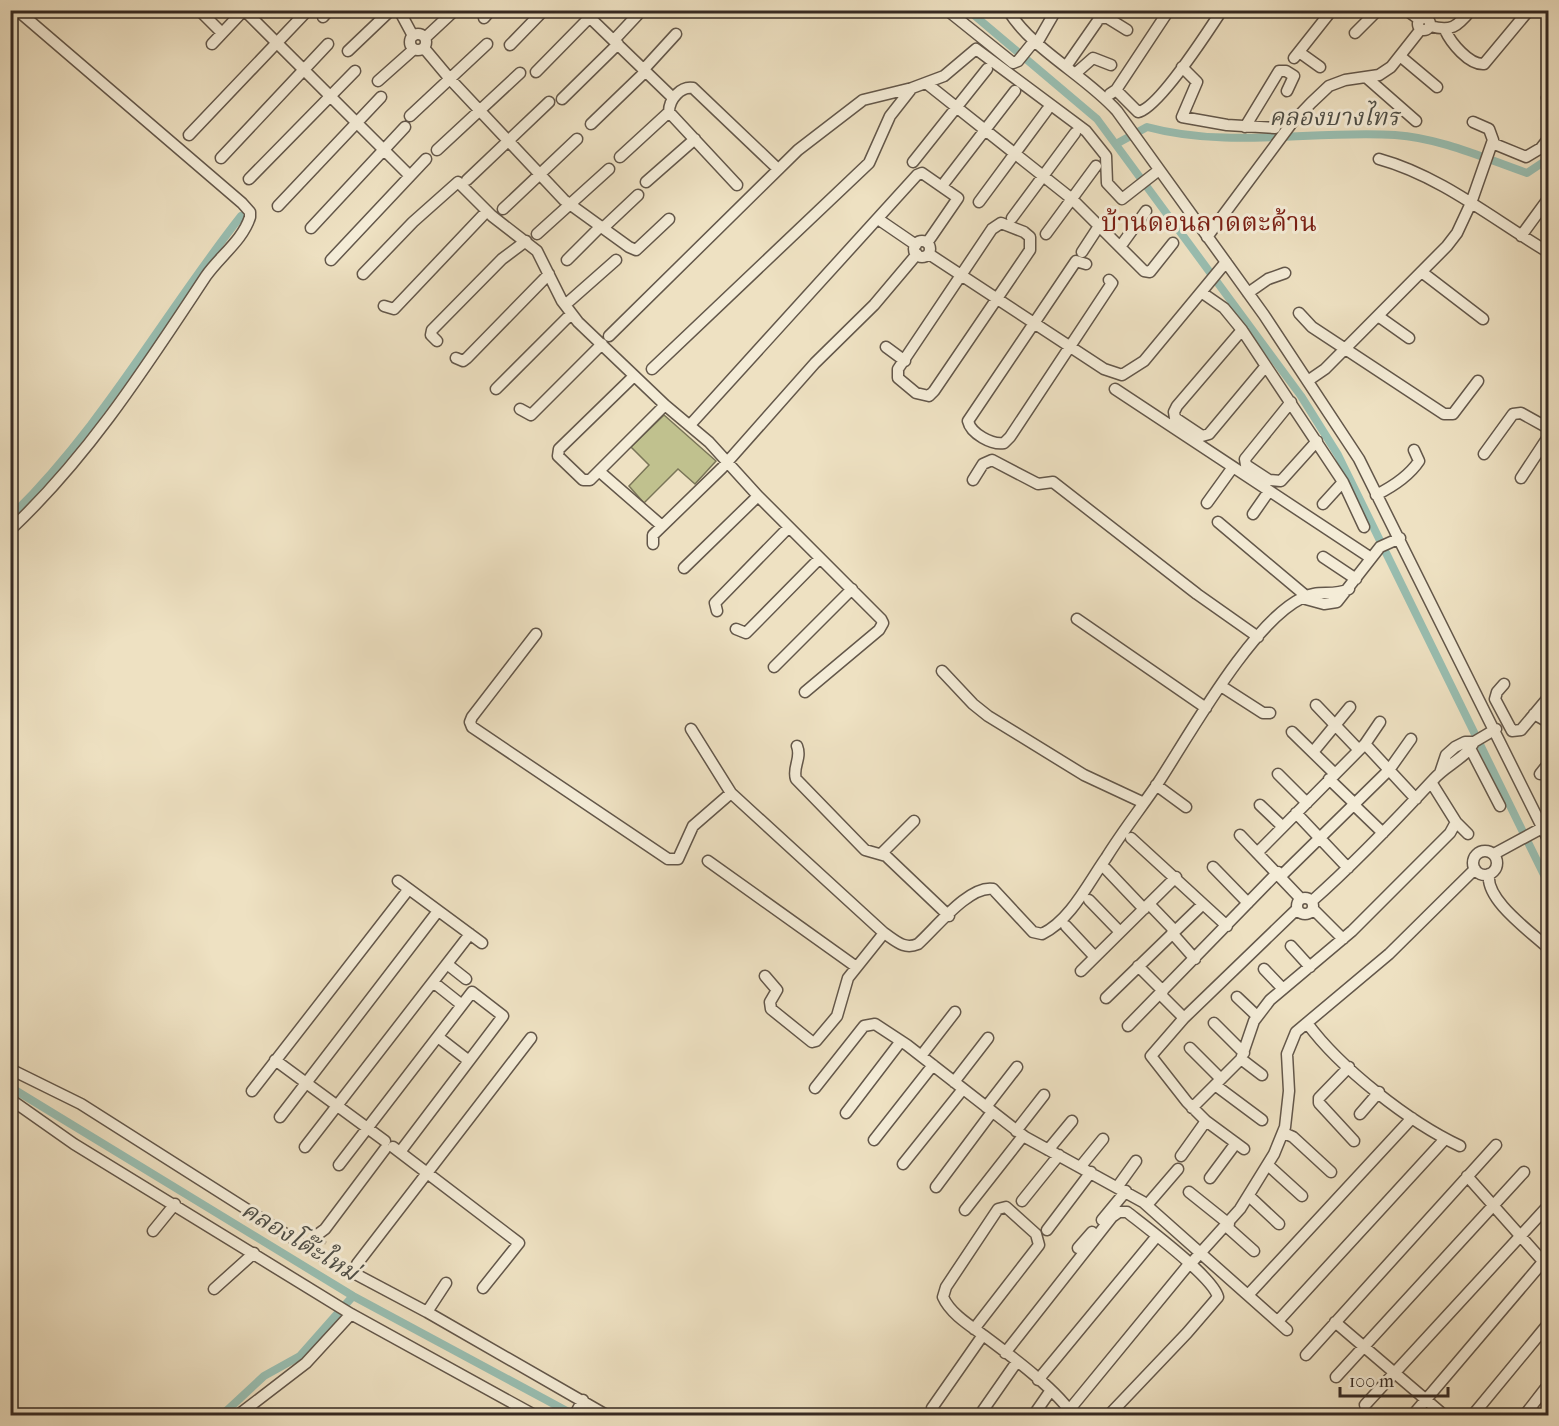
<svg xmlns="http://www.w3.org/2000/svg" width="1559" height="1426" viewBox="0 0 1559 1426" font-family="'IM FELL French Canon','Noto Serif Thai',serif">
  <rect width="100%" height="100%" fill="#eee1c2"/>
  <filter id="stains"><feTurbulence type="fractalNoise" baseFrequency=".00333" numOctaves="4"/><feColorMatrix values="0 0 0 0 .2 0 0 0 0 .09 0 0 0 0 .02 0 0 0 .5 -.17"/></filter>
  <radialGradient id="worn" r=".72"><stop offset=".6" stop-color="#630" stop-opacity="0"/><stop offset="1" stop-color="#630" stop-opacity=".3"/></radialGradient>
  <path fill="#c0c18e" stroke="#7a7558" stroke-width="1.5" d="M664,415L716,461L695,484L678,469L644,503L629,486L649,465L631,447Z"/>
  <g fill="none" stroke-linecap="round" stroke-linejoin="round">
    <path stroke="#99beb1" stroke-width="8" d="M968,10L1097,119L1301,396L1338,455L1548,883
      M1116,144L1147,127C1228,149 1312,130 1395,135C1440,138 1484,158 1527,173L1548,159
      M10,517C102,428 163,315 241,216
      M10,1087L353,1296L576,1416
      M221,1416L264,1376L300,1356L353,1296"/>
    <path stroke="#c9bca2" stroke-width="10" stroke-dasharray="10 5" stroke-linecap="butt" d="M321,1242L323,1239"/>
    <g stroke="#63574a" stroke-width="13">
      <path id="minor" d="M199,10L222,33
        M244,10L410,176
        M399,10L413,36
        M582,10L673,98
        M947,10L1013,63L1018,61L1035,40
        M1008,10C1031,49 1086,76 1117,111L1264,315L1359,459L1548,839
        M1406,10L1420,20
        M323,17L329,10
        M1418 24a6 6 0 1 1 12 0a6 6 0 1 1-12 0Z
        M484,18L491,10
        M1430,26C1451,32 1457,27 1471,10
        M1445,30C1451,43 1469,65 1484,64L1529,10
        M1355,33L1378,10
        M410 42a8 8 0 1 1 16 0a8 8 0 1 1-16 0Z
        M425,38L455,10
        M614,40L642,10
        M1037,43L1056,10
        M212,44L244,10
        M510,45L544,10
        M424,48L450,79L564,200L629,247L636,250L669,219
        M348,51L391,10
        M1299,52L1320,67
        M1400,56L1437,87
        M1294,58L1332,10
        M1067,65L1099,19L1106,17L1127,30
        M1182,67L1197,82L1182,117L1227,125L1275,128
        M644,69L676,34
        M536,72L590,17
        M1076,73L1093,58L1111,65
        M1367,78L1416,121
        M378,81L414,49
        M926,83L1072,199L1144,271L1150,272L1173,243
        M1116,90L1138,112C1158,109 1209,30 1222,10
        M1110,94L1116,90L1169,10
        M1547,98L1548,99
        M562,99L618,44
        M410,116L487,44
        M591,124L646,71
        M1245,127L1279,71H1286L1294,76L1287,91
        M189,135L308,10
        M1492,143L1526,157L1541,148L1548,139
        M437,150L520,73
        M620,157L669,112
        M221,158L328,44
        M1379,159C1441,176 1494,220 1548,252
        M913,162L987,69
        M249,179L355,71
        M467,180L549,102
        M646,182L695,139
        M945,182L1015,91
        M737,185L669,112C669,99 681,86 693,88L778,169
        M979,202L1047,110
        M278,206L381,97
        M503,209L577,139
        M1012,218L1075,133
        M878,219L916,245
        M1001,223L1024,232L1030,237V250L934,391L929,396L916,393L898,378V369L992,229Z
        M311,228L405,127
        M603,228L638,195
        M537,234L609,169
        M1046,234L1096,166
        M1521,236L1548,199
        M1207,237L1291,124L1311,103L1329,86L1345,80L1379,75L1391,67L1421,29
        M914 249a8 8 0 1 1 16 0a8 8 0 1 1-16 0Z
        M1120,247L1146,211
        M1082,252L1099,226
        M929,254L1104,369L1122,375L1144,361L1226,262
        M331,260L426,159
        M567,260L601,226
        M1086,264L1076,261L968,421C971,434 992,445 1004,443L1010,437L1112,283L1109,280
        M1423,273L1483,319
        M363,274L413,222L458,182L492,216L537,251L562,301L578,322L665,405L709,442L758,496L881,619L883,623L879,630L805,692
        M1201,292L1224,308L1242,330L1343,482L1364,527
        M1248,293L1268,279L1285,273
        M565,305L616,260
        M384,306L394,309L487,211
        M1299,313L1312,327L1444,414H1453L1478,381
        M1378,316L1409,338
        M1242,330L1177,406L1174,412L1175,418L1202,436L1209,434L1265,367
        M609,336L798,150L863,100L912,88L944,76L976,49L1086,131L1106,156L1107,183L1122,199L1159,170
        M437,341L431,335L432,330L502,259L526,241
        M886,347L905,361
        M456,358L463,361L467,358L549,274
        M652,369L869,163L890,116L912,88
        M634,376L559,449L558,456L583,480H590L665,405
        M1309,380L1325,369L1447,246L1457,233L1471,203L1493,140L1489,129L1473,122
        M496,389L571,314
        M1115,389L1371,558
        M1291,402L1245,459L1246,465L1269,480L1281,481L1317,441
        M520,409L531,415L602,344
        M690,425L917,175L922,173L958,198L927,243
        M1484,454L1513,414L1521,413L1548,428
        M600,472L662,526
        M1521,478L1548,437
        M973,480L983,464L992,460L1038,484L1053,482L1197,594L1258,637
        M1376,495C1392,487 1409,476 1419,461L1414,450
        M1207,503L1233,467
        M1323,504L1343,482
        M1253,514L1269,491
        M1218,522L1306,596
        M10,530C89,456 147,365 206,276C219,257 243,240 250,217V212L242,203L17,10
        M653,544V535L722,468L815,363L874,305L917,254
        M1323,557L1356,579
        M684,568L758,496
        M1302,598C1317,589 1333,597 1349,589
        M717,611L715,603L789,527
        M1077,619L1206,708
        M736,629L746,633L820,558
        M536,634L472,717L470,722L472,727L668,859H678L693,826L731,793L884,933C896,941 904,950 918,944C936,928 969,885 993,889L1033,932L1042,934C1070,921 1089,882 1106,858C1122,832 1141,808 1158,783C1190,734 1252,622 1302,598L1324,604L1337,602L1380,547L1400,538
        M774,667L852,589
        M942,671L973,704L988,716L1084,775L1144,803
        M1504,684L1497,692L1495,699L1512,731L1521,730L1547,699
        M1221,686L1263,713H1270
        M1316,705L1358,749
        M1534,714L1548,722
        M691,729L731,793
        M1292,732L1334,773
        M1365,744L1416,799
        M797,746C802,759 792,767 796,779L865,850L886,856L949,916
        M1471,750L1500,806
        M1313,752L1350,707
        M1440,773L1446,755L1455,747L1465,742H1474L1496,729
        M1278,774L1307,803
        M1540,774L1548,764
        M1329,779L1356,805
        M1156,785L1186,807
        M1260,805L1282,826
        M1355,806L1383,833
        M1296,813L1348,868
        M1456,822L1468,834
        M1240,835L1301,899
        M1131,838L1227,926
        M1473 863a12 12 0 1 1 24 0a12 12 0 1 1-24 0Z
        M1258,852L1365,744L1380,722
        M882,853L914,821
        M1494,854L1542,828
        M708,861L855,966
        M1213,867L1248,903
        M1106,869L1144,909
        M1489,874C1485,900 1530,931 1548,948
        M1281,876L1389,770L1411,739
        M398,881L482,943
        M1297 906a8 8 0 1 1 16 0a8 8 0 1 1-16 0Z
        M1089,900L1120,932
        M1312,901C1355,863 1395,821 1434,779C1445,766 1467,757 1474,742
        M1149,904L1175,931
        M1313,909L1343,939
        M1066,926L1095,957
        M1172,933L1195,959
        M1291,946L1310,967
        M447,964L466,979
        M1138,966L1163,991
        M1264,969L1283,989
        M1081,971L1176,877
        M765,976L777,990L770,1002L771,1009L812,1042L816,1041L837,1016L848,978L884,933
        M1160,994L1184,1018
        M1237,997L1257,1016
        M1106,998L1203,904
        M1214,1023L1244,1053
        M1307,1023C1340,1068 1409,1122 1460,1146
        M1128,1026L1278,872
        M438,1037L469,1061
        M1190,1048L1221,1079
        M921,1056L955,1012
        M1241,1059L1262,1075
        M275,1060L385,1141
        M1349,1067L1319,1098V1103L1354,1141
        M10,1069L81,1104L314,1252L427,1312L608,1416
        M954,1082L988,1038
        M1215,1085L1262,1120
        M815,1088L864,1026L875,1024L907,1045L1025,1137L1143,1202L1287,1330
        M252,1091L408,890
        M10,1099L74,1144L351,1314L536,1416
        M986,1107L1017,1067
        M1192,1108L1241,1059L1254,1021L1270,1000L1352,931L1450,833L1456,822L1431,782
        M846,1113L901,1041
        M1360,1114L1379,1092
        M280,1117L438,911
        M1016,1131L1044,1095
        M1284,1133L1293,1137L1331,1172
        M874,1140L933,1065
        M305,1147L470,934
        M393,1147L519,1243L483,1288
        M1244,1149L1206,1121L1187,1102L1151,1056L1184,1018L1297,909
        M1048,1150L1072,1121
        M400,1152L503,1016L472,992L462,1005
        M1181,1156L1206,1121
        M903,1164L963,1089
        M339,1165L462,1005L433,982
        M1081,1166L1103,1139
        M1269,1166L1302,1196
        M1467,1176L1548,1267
        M1210,1178L1236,1143
        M1118,1186L1136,1161
        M936,1187L992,1112
        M1189,1192L1229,1224
        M1249,1196L1279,1224
        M1022,1201L1059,1155
        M1147,1205L1178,1169
        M965,1210L1023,1136
        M1102,1220L1126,1191
        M1226,1226L1254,1251
        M1047,1230L1091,1172
        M153,1231L175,1204
        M317,1235L325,1229L385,1149
        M1078,1248L1092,1232
        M1194,1260L1240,1209L1274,1154L1285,1127L1289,1091L1287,1054L1296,1032L1389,954L1475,869
        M357,1264L531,1038
        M214,1289L254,1253
        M1248,1295L1412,1118
        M427,1312L446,1283
        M1278,1321L1445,1139
        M1335,1322L1445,1416
        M974,1329L1039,1245L1036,1234L1006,1207L998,1209L946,1287L943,1297C950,1313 969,1325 983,1335C1007,1353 1059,1391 1073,1416
        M1005,1353L1112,1217L1119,1212H1127C1146,1227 1213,1277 1218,1297L1187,1333L1108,1416
        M1306,1355L1496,1145
        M1336,1377L1524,1172
        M1038,1380L1157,1236
        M1365,1405L1548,1206
        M932,1408L983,1335
        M1070,1409L1189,1264
        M237,1416L306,1363L351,1314
        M574,1416L583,1400
        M979,1416L1016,1363
        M1033,1416L1051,1390
        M1412,1416L1548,1256
        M1472,1416L1548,1324
        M1524,1416L1548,1385"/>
    </g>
    <use href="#minor" stroke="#f4ecd7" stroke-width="10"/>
  </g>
  <g text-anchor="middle" stroke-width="6" stroke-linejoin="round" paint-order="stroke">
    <g font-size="24" font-style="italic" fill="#4e4e46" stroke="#f4ecd7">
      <text x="1334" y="125">คลองบางไทร</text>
      <text transform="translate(300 1241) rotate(31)" y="8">คลองโต๊ะใหม่</text>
    </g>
    <g font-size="26" fill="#7a1f14" stroke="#f4ecd7">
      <text x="1209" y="231">บ้านดอนลาดตะค้าน</text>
    </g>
  </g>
  <rect width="1559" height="1426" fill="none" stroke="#eee1c2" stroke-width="36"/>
  <rect x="12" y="12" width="1535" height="1402" fill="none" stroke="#352922" stroke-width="3"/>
  <rect x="18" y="18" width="1523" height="1390" fill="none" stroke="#352922" stroke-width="1.5"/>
  <path d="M1340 1387v9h108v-9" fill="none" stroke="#352922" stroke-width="3"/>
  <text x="1349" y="1387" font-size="18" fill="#352922" stroke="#f4ecd7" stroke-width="4.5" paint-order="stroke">100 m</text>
  <rect width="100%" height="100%" filter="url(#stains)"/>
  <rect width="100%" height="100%" fill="url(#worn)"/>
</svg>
